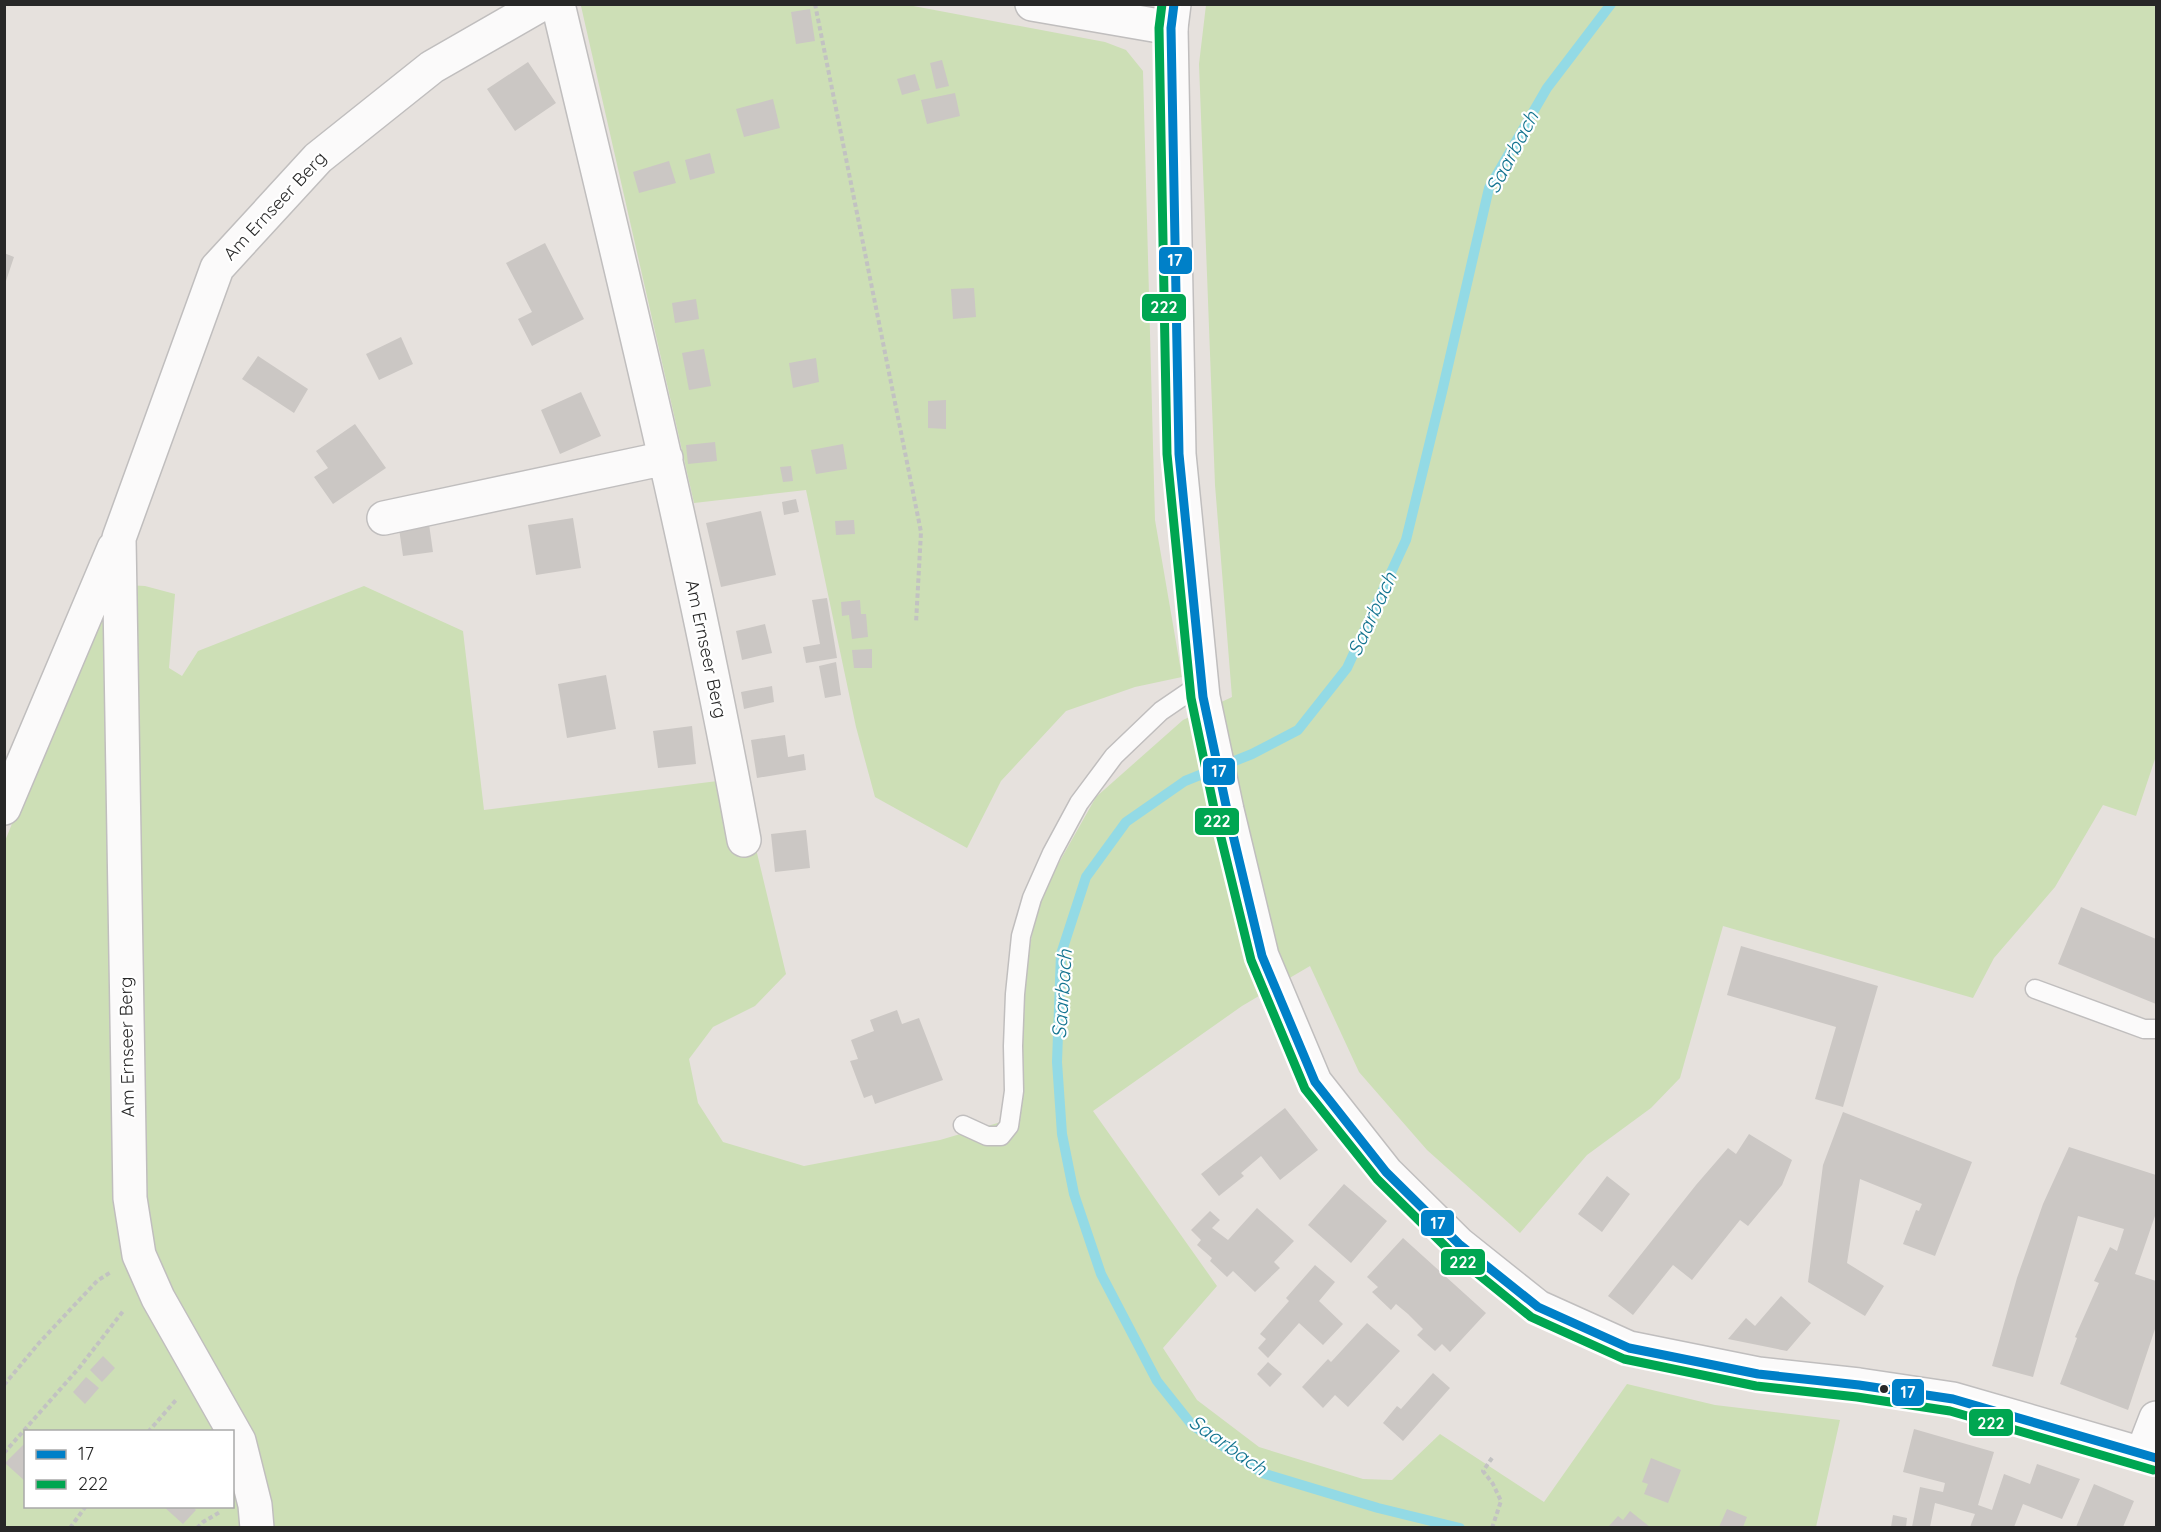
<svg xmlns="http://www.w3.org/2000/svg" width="2161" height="1532" viewBox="0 0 2161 1532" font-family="Quicksand,sans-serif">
  <rect width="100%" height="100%" fill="#e6e1dd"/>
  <path fill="#cddfb6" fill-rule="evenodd" d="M586,4L908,5L1105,42L1126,50L1143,71L1155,520L1182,677L1135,687L1066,711L1001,781L967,848L875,797L856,727L806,490L694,503L581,6Z
    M1206,5H2156V756L2136,816L2103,805L2055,887L1994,958L1973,998L1723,926L1680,1078L1651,1108L1587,1155L1520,1233L1427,1150L1359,1072L1310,966L1242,1006L1093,1111L1217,1286L1163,1348L1197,1400L1259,1447L1363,1479L1392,1480L1440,1434L1544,1502L1627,1384L1715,1405L1840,1420L1816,1527L5,1528V841L109,584L145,586L175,594L169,668L182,676L198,651L364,586L463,631L484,810L742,778L756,849L786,974L755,1006L713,1027L689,1059L698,1103L723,1142L804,1166L940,1140L1021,1116V993L1039,898L1096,797L1183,720L1232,697L1215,485L1199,64ZM26,1432H232V1506H26Z"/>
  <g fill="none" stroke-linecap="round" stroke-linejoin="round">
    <path stroke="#93dae5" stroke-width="10" d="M1460,1528L1378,1508L1262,1473L1192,1425L1157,1381L1101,1274L1074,1194L1062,1134L1057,1062L1061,954L1086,877L1126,822L1185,781L1252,754L1298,730L1347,668L1406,540L1442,392L1489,188L1547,88L1611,4"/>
  </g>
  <path fill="#cbc7c4" d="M810,9L815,41L796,44L791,12Z
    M942,60L949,86L936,89L930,63Z
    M528,62L556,103L515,131L487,89Z
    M915,74L920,90L902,95L897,79Z
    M955,93L960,116L927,124L921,100Z
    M773,99L780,128L744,137L736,109Z
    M710,153L715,173L690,180L685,160Z
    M669,161L676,183L639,193L633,172Z
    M545,243L584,319L532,346L518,319L532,312L506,263Z
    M4,253L14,257L5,284H4Z
    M974,288L976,317L953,319L951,289Z
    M696,299L699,319L675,323L672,303Z
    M401,337L413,364L379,380L366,354Z
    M704,349L711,386L689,390L682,353Z
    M258,356L308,389L294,413L242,379Z
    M816,358L819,382L793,388L789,363Z
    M581,392L601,436L560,454L541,410Z
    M946,400V429L928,428V401Z
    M355,424L386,468L333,504L314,477L328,468L316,451Z
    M715,442L717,461L688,464L686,445Z
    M843,444L847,469L816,474L811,450Z
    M791,466L793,481L783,482L780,467Z
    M796,499L799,512L784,515L782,502Z
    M761,511L776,575L721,587L706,523Z
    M428,517L433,552L403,556L398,522Z
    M573,518L581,568L536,575L528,525Z
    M854,520L855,534L836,535L835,521Z
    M827,598L837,658L806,663L803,647L820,644L812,600Z
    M860,600L861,614H866L868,637L852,639L849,615L842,616L841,602Z
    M765,624L772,653L742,660L736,631Z
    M872,649V668H854L852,650Z
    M836,662L841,695L825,698L819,666Z
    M606,675L616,729L567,738L558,684Z
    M772,686L774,702L744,709L741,692Z
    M692,726L696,764L658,768L653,731Z
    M785,735L788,757L804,754L806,770L757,778L751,740Z
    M806,830L810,868L775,872L771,834Z
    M2081,907L2156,939V1004L2058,964Z
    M1741,946L1878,986L1843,1107L1815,1099L1836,1027L1727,995Z
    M897,1010L902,1024L919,1018L943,1080L875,1104L872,1095L864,1098L850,1061L858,1059L851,1040L874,1031L870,1020Z
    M1285,1108L1318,1150L1280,1180L1261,1156L1241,1173L1244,1176L1219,1196L1201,1174Z
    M1843,1112L1972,1162L1935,1256L1903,1244L1916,1210L1919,1211L1922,1204L1860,1179L1847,1263L1884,1286L1865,1316L1808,1282L1823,1165Z
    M1749,1134L1792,1160L1782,1185L1748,1226L1740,1220L1692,1280L1673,1265L1633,1315L1608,1296L1696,1185L1728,1148L1736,1154Z
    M2069,1147L2156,1175V1213L2135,1274L2156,1281V1326L2128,1410L2060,1384L2077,1338L2075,1337L2099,1283L2094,1281L2110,1247L2117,1251L2124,1229L2078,1216L2033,1377L1992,1366L2017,1278L2043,1204Z
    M1607,1176L1630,1194L1602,1232L1578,1214Z
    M1344,1184L1387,1221L1351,1263L1308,1225Z
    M1257,1208L1294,1241L1274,1262L1280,1268L1255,1292L1233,1271L1227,1277L1210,1261L1212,1258L1197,1245L1201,1240L1191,1230L1210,1211L1220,1220L1212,1228L1228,1240Z
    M1403,1238L1486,1313L1450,1352L1442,1344L1435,1351L1417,1335L1423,1329L1408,1314L1396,1304L1391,1310L1372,1292L1378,1287L1367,1277Z
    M1315,1265L1335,1282L1319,1301L1343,1324L1323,1345L1299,1323L1268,1358L1258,1348L1266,1339L1260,1334L1289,1301L1286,1298Z
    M1781,1296L1811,1323L1787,1351L1728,1339L1746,1318L1755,1326Z
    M1367,1323L1400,1351L1348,1407L1335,1395L1323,1408L1302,1387L1328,1359L1331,1362Z
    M103,1356L115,1368L102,1382L90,1370Z
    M1268,1362L1282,1374L1270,1387L1257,1374Z
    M1433,1373L1450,1388L1403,1441L1383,1423L1397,1406L1401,1409Z
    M86,1377L99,1388L85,1404L73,1392Z
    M1914,1429L1994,1452L1978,1505L1992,1510L2004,1474L2030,1484L2037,1464L2080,1479L2062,1519L2023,1504L2014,1527H1970L1975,1514L1935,1503L1930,1527H1912L1920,1487L1943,1492L1945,1483L1903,1472Z
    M26,1442V1482L5,1463Z
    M1651,1458L1681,1470L1668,1503L1644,1494L1648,1484L1642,1482Z
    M2094,1484L2134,1501L2123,1527H2076Z
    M163,1506H192L196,1510L183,1524Z
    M1727,1509L1747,1517L1743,1527H1719Z
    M1630,1511L1650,1527H1608L1618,1516L1623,1520Z
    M1893,1515L1907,1518L1906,1527H1891Z"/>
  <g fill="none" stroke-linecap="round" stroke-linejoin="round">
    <g stroke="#c0bebe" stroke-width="21">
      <path id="lane" d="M2035,989L2144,1029H2156
        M963,1125L987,1136H1001L1009,1126L1014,1091L1013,1046L1015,994L1021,936L1032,898L1052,853L1079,803L1114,756L1161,711L1202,683"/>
    </g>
    <g stroke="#c0bebe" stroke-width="36">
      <path id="street" d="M558,4C624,282 693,559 744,840
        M1032,4L1171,28
        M384,518L666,458
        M4,808L114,548
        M2142,1454L2156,1418
        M257,1528L255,1505L239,1441L158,1298L139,1255L130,1198L119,538L217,268L318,158L432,67L542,4"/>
    </g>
    <g stroke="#c0bebe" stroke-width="36">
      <path id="secondary" d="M1174,4L1171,28L1179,454L1203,697L1227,810L1262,956L1315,1082L1386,1172L1459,1244L1538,1307L1629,1348L1758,1374L1859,1385L1953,1399L2156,1458"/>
    </g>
    <path stroke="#c2c2c2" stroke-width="4" stroke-dasharray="4.5 3" stroke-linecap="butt" d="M815,4L921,532L916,623
      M4,1385L39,1343L97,1281L111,1272
      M148,1432L176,1400
      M4,1453L79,1368L124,1310
      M1492,1458L1483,1471L1493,1484L1501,1501L1492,1528
      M70,1528L86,1506
      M197,1528L203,1522L220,1512"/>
    <use href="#lane" stroke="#fbfafa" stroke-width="18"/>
    <use href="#street" stroke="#fbfafa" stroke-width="33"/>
    <use href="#secondary" stroke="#fbfafa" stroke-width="33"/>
    <g stroke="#fff" stroke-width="14">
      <path id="bus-1" d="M1174,4L1171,28L1179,454L1203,697L1227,810L1262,956L1315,1082L1386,1172L1459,1244L1538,1307L1629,1348L1758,1374L1859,1385L1953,1399L2156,1458"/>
    </g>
    <g stroke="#fff" stroke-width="14">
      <path id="bus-2" d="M1162,4L1159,28L1167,454L1191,698L1215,813L1251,960L1305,1089L1377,1179L1452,1253L1531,1317L1624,1359L1756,1386L1857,1397L1950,1411L2153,1470"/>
    </g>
    <use href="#bus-1" stroke="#0080c8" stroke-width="9"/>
    <use href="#bus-2" stroke="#00a651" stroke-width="9"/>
  </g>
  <circle fill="#272727" stroke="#fff" stroke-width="2" cx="1884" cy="1389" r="5"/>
  <g text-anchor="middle" stroke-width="4.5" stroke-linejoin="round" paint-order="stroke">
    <g font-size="18" fill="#272727" stroke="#fff">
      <text transform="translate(275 206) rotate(-47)" y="6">Am Ernseer Berg</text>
      <text transform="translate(706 649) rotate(78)" y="6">Am Ernseer Berg</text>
      <text transform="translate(127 1047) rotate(-91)" y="6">Am Ernseer Berg</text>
    </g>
    <g font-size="20" font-style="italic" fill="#137490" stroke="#fff">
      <text transform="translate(1512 152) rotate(-62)" y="7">Saarbach</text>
      <text transform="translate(1372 614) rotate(-65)" y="7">Saarbach</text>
      <text transform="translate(1062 994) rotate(-86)" y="7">Saarbach</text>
      <text transform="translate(1228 1445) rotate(35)" y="7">Saarbach</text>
    </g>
  </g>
  <g stroke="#fff" stroke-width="2">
    <rect x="1158" y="246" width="35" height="29" rx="6" fill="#0080c8"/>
    <rect x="1141" y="293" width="46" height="29" rx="6" fill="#00a651"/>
    <rect x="1202" y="757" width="34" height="29" rx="6" fill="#0080c8"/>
    <rect x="1194" y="807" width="46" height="29" rx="6" fill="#00a651"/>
    <rect x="1420" y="1209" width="35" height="28" rx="6" fill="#0080c8"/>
    <rect x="1440" y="1248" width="46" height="28" rx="6" fill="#00a651"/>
    <rect x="1891" y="1378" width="34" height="29" rx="6" fill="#0080c8"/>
    <rect x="1968" y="1408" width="46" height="29" rx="6" fill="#00a651"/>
  </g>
  <g font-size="16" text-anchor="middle" font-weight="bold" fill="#fff">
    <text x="1175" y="266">17</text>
    <text x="1164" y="313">222</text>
    <text x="1219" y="777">17</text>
    <text x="1217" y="827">222</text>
    <text x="1438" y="1229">17</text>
    <text x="1463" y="1268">222</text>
    <text x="1908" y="1398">17</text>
    <text x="1991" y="1429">222</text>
  </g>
  <rect width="2161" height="1532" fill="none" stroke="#272727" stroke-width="12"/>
  <rect x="24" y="1430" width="210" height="78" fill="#ffffff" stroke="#a9a9a9" stroke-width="1.5"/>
  <rect x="36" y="1450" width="30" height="9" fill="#0080c8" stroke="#a9a9a9" stroke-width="1.5"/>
  <text x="78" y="1460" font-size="18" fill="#272727">17</text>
  <rect x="36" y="1480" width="30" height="9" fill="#00a651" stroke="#a9a9a9" stroke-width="1.5"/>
  <text x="78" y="1490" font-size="18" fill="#272727">222</text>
</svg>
